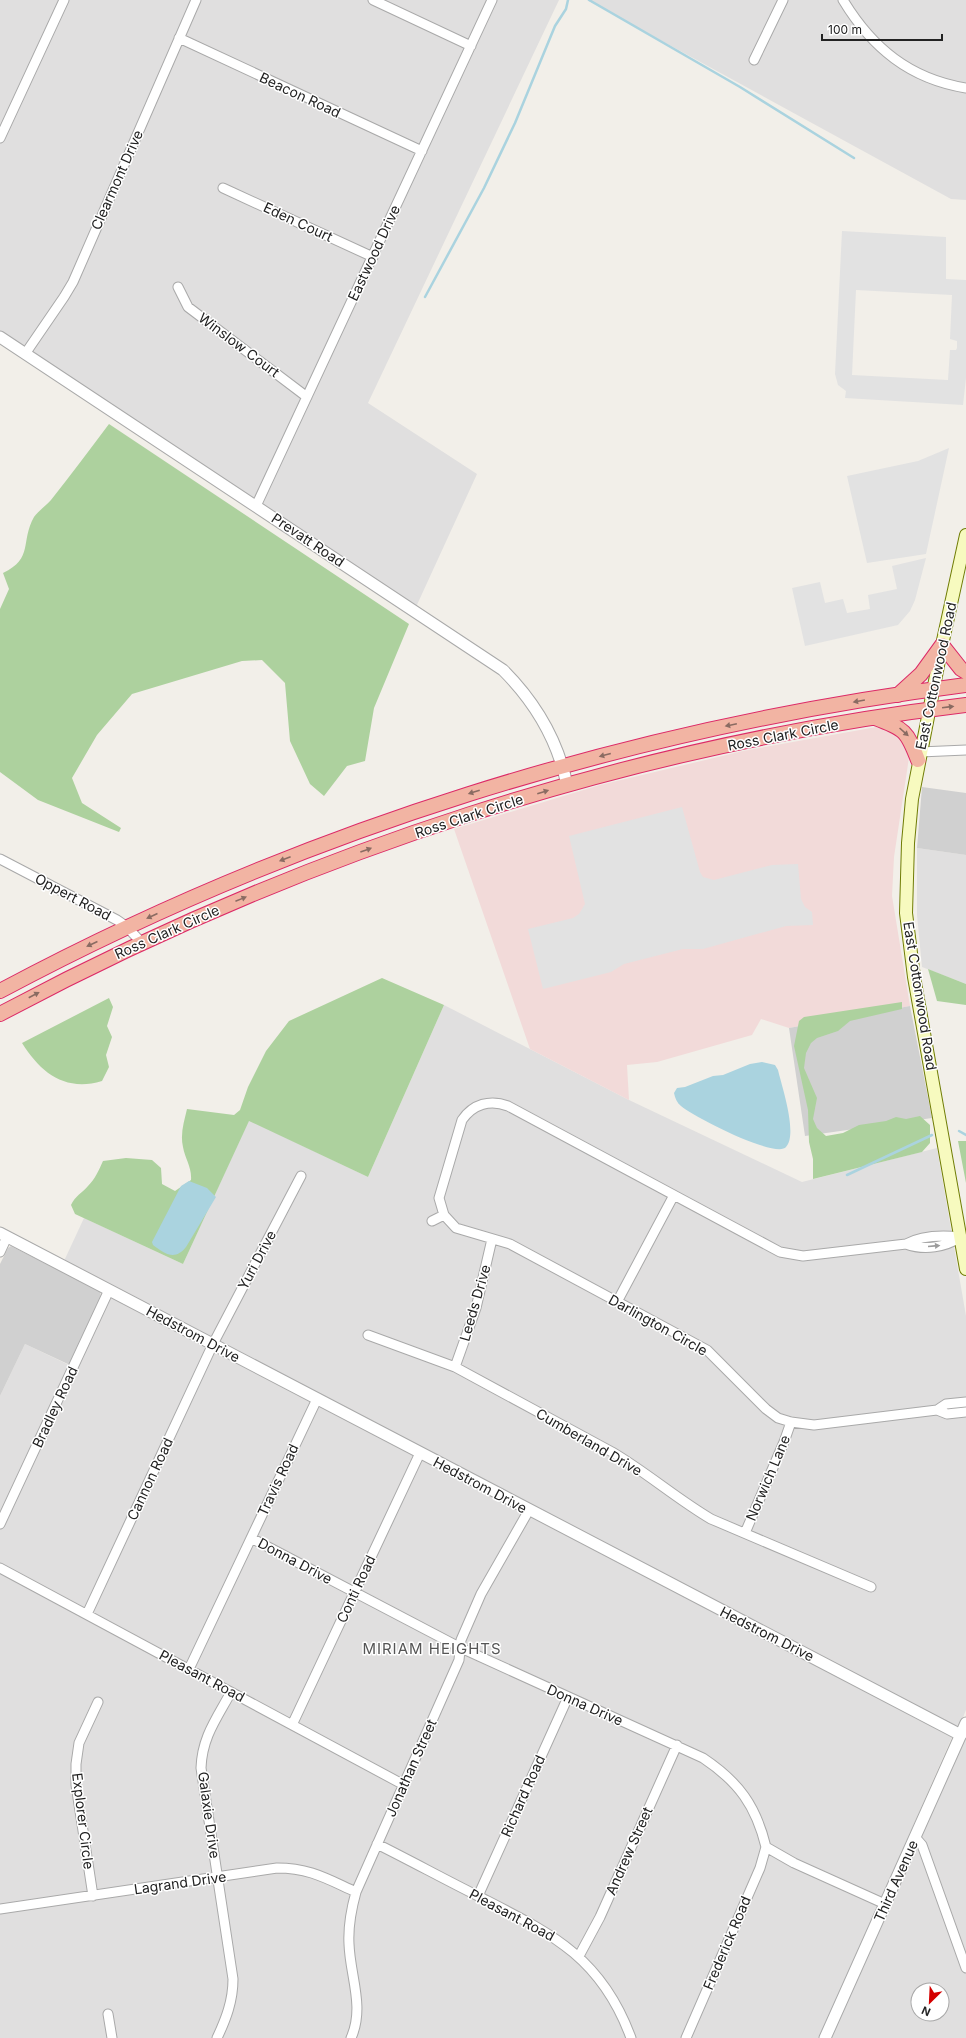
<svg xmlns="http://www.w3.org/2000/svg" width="966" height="2038" viewBox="0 0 966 2038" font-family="Inter,sans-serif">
  <rect width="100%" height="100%" fill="#f2efe9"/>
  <path fill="#e0dfdf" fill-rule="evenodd" d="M0,0H559L368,403L477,474L416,607L0,332Z
    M587,0H966V200L951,199Z
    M917,848L966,855V984L922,967L917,915Z
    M444,1005L629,1100L802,1182L937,1148L966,1316V1710L960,1725L954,1726L64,1261L84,1218L183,1264L249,1120L368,1177Z
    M100,1291L952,1737L820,2038H0V1396L25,1344L69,1365L101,1294Z
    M966,1737V2038H831L957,1756ZM918,1990H942V2014H918Z"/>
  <path fill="#f2dad9" d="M882,726L900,734L910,751L894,857L892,896L910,1006L789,1028L761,1019L752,1035L657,1062L627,1065L629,1100L530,1049L454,829L600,785L743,751Z"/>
  <path fill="#d0d0d0" d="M922,787L966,793V855L917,848Z
    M910,1006L932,1118L805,1136L789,1028Z
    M11,1246L100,1291L101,1297L70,1365L25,1344L0,1396V1264L8,1248Z"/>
  <path fill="#add19e" d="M109,424L409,624L374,708L365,761L347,766L324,796L310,784L290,741L285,683L262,660L242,661L132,694L97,735L72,778L82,803L121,828L119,832L38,800L0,772V609L9,589L3,573C34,558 20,542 34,517C38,511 46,506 51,500C71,475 90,449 109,424Z
    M928,969L966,984V1005L937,1001Z
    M382,978L444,1005L368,1177L249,1121L183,1264L75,1214L71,1205C75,1196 82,1193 88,1186C95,1179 99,1170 103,1161L126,1158L152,1160L161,1168L162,1184L175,1191L191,1180C192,1167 185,1159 183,1147C180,1134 184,1122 187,1109L234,1115L240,1110L248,1087L266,1051L289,1021Z
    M109,998L113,1007L107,1026L112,1037L106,1055L109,1067L102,1081C65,1092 41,1073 22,1043Z
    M902,1002V1009L850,1021L838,1031L817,1038L811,1043L806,1053L804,1068L817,1098L813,1119L817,1128L826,1136L843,1133L859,1125L886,1121L896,1117L906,1119L920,1116L930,1125V1143L922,1152L813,1179V1159L809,1142L808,1110L794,1046L799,1021L804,1017Z
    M958,1141H966V1183Z"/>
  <path fill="#e2e2e2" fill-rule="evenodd" d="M842,231L946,237V279L966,280V378L963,405L845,398L846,391L838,385L835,374ZM856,290L952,295L950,339L957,341V348L956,350H950L948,380L852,375Z
    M949,448L926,554L867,563L847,476L918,461Z
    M926,558L915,600L910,611L898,625L805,646L792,588L820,582L825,603L843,599L847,613L870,609L868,595L897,589L892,566Z
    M682,807L700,872L703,877L714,880L772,865L798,864L801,899L805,907L812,912L813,925L786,926L703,949H683L624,964L611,972L543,989L528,929L573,918L579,914L585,904L569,836Z"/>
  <path fill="#aad3df" d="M762,1062L775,1065L778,1070C782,1087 798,1134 786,1147C776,1159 694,1117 681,1106C677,1103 675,1098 674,1093L677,1088L685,1087L713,1076L723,1075L750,1064Z
    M189,1181L207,1188L216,1197L186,1247C175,1261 165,1254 153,1245L152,1242L181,1186Z"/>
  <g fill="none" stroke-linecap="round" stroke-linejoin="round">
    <path stroke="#aad3df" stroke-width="2.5" d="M589,0L740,87L854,158
      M425,297L484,188L515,123L555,26L566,9L568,0
      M959,1131L966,1135
      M847,1175L932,1135"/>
    <g stroke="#a9a9a9" stroke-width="11">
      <path id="minor" d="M373,0L471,46
        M843,0C872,48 910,79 966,88
        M179,38L422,151
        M754,60L783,0
        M0,138L64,0
        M223,188L373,257
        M178,287L188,307L307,397
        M25,354L64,297L73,282L196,0
        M256,506L492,0
        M920,752L966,750
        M0,859L117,920L127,927L141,942
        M432,1221L444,1215
        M961,1237C943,1235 922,1235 906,1244L803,1256L780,1252L508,1106C490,1099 473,1104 462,1120L439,1198L444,1215L456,1228L510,1244L707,1350L766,1409L778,1418L791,1422L814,1425L937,1410L947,1414L966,1412
        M906,1244C925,1251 945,1247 961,1237
        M0,1252L7,1237
        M617,1302L674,1195
        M368,1335L455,1367L612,1452C646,1472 677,1499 711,1519L871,1587
        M455,1367L476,1308L492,1239
        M937,1410L946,1404L966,1402
        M0,1524L109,1290
        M745,1533L784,1442L791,1422
        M251,1538L461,1648L703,1758C739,1782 756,1806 766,1847L794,1863L885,1904
        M0,1568L404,1785
        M87,1614L213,1344L301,1176
        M189,1669L317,1399
        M292,1725L420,1453
        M915,1837L922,1845L966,1968
        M377,1844C411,1861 444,1879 478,1896C550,1933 601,1956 631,2038
        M93,1896L76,1785V1764L79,1743L98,1702
        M478,1896L568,1697
        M0,1909L277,1868C310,1868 327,1879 356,1892
        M579,1956L600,1917L677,1745
        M108,2014L112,2038
        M217,2038C226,2019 233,2001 233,1979L201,1768C202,1737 217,1718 231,1692
        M351,2038C365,2007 350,1976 349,1944C348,1926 351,1910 356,1892L459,1660L461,1640L481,1594L529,1510
        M686,2038L760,1868L766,1847"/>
    </g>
    <g stroke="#a9a9a9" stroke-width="13">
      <path id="tertiary" d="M0,337L503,670C535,702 558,741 567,785
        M0,1233L961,1735
        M825,2038L966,1723"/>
    </g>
    <g stroke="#707d05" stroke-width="14">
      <path id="secondary" d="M966,535L942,645L912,799L908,843L906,913L914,977L966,1269"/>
    </g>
    <g stroke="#dc2a67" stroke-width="16">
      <path id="trunk" d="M898,695L921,674L942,645L961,669L966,672
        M875,718C905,729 907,731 918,760
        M0,991C299,831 629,728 966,685
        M0,1014C299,854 629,745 966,705"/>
    </g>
    <use href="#minor" stroke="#fff" stroke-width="9"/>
    <use href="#tertiary" stroke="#fff" stroke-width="11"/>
    <use href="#secondary" stroke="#f7fabf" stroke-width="12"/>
    <use href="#trunk" stroke="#f2b4a3" stroke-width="14"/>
  </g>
  <defs><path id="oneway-solid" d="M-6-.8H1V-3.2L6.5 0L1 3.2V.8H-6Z"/></defs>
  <g fill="#8a6b62">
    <use href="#oneway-solid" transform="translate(859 701) rotate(170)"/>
    <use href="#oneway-solid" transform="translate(948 707) rotate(-7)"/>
    <use href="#oneway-solid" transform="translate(731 725) rotate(168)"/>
    <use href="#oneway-solid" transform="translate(904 732) rotate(42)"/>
    <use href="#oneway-solid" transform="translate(605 755) rotate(165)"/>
    <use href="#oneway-solid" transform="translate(474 792) rotate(163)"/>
    <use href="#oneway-solid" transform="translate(543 792) rotate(-17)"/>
    <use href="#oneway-solid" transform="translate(366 850) rotate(-20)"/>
    <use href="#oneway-solid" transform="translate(285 859) rotate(159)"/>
    <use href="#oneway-solid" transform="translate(241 899) rotate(-22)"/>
    <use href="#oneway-solid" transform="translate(152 916) rotate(156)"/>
    <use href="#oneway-solid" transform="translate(92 944) rotate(155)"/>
    <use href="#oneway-solid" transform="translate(34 995) rotate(-28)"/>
  </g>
  <use fill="#9c9c9c" href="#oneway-solid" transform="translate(934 1246) rotate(-5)"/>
  <g text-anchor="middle" stroke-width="3" stroke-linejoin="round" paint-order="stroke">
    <g font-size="14" fill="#222" stroke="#fff">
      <text transform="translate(300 95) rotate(25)" y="5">Beacon Road</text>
      <text transform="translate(117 180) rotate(-66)" y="5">Clearmont Drive</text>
      <text transform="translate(298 222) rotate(25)" y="5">Eden Court</text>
      <text transform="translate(374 253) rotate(-65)" y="5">Eastwood Drive</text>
      <text transform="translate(239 345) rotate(37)" y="5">Winslow Court</text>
      <text transform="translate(308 540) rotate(34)" y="5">Prevatt Road</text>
      <text transform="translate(936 676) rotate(-78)" y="5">East Cottonwood Road</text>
      <text transform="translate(783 735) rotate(-11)" y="5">Ross Clark Circle</text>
      <text transform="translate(469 816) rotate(-18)" y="5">Ross Clark Circle</text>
      <text transform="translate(73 897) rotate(28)" y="5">Oppert Road</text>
      <text transform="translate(167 932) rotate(-24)" y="5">Ross Clark Circle</text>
      <text transform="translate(920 996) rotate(81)" y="5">East Cottonwood Road</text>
      <text transform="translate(257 1260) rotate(-62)" y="5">Yuri Drive</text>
      <text transform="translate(475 1303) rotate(-74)" y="5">Leeds Drive</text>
      <text transform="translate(658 1325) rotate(29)" y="5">Darlington Circle</text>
      <text transform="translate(193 1334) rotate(28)" y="5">Hedstrom Drive</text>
      <text transform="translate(55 1407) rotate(-65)" y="5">Bradley Road</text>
      <text transform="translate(589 1442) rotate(30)" y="5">Cumberland Drive</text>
      <text transform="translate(768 1478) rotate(-67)" y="5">Norwich Lane</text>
      <text transform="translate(150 1479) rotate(-65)" y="5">Cannon Road</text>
      <text transform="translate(278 1480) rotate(-65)" y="5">Travis Road</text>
      <text transform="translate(480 1485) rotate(28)" y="5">Hedstrom Drive</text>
      <text transform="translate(295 1561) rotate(28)" y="5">Donna Drive</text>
      <text transform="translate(356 1589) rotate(-65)" y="5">Conti Road</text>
      <text transform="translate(767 1634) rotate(27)" y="5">Hedstrom Drive</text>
      <text transform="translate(202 1676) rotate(28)" y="5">Pleasant Road</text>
      <text transform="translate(585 1705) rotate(24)" y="5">Donna Drive</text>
      <text transform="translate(411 1768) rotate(-66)" y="5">Jonathan Street</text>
      <text transform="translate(523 1796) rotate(-66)" y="5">Richard Road</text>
      <text transform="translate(209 1815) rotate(82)" y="5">Galaxie Drive</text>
      <text transform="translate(83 1821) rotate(83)" y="5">Explorer Circle</text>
      <text transform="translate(629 1851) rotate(-66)" y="5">Andrew Street</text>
      <text transform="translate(896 1881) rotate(-66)" y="5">Third Avenue</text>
      <text transform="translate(180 1883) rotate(-8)" y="5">Lagrand Drive</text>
      <text transform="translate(512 1915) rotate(28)" y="5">Pleasant Road</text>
      <text transform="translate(727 1943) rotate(-67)" y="5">Frederick Road</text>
    </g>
    <g font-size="15" letter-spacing="1" fill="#555" stroke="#fff">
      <text x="432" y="1654">MIRIAM HEIGHTS</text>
    </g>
  </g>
  <g transform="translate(930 2002) rotate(204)"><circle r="19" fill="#ffffff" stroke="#a7a7a7"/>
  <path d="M0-3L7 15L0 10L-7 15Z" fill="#d40000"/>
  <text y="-6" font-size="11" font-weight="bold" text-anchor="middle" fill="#222222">N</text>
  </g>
  <path d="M822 34v6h120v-6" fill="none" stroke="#222222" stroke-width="2"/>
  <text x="828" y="34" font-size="12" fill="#222222" stroke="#ffffff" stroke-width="3" paint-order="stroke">100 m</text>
</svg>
